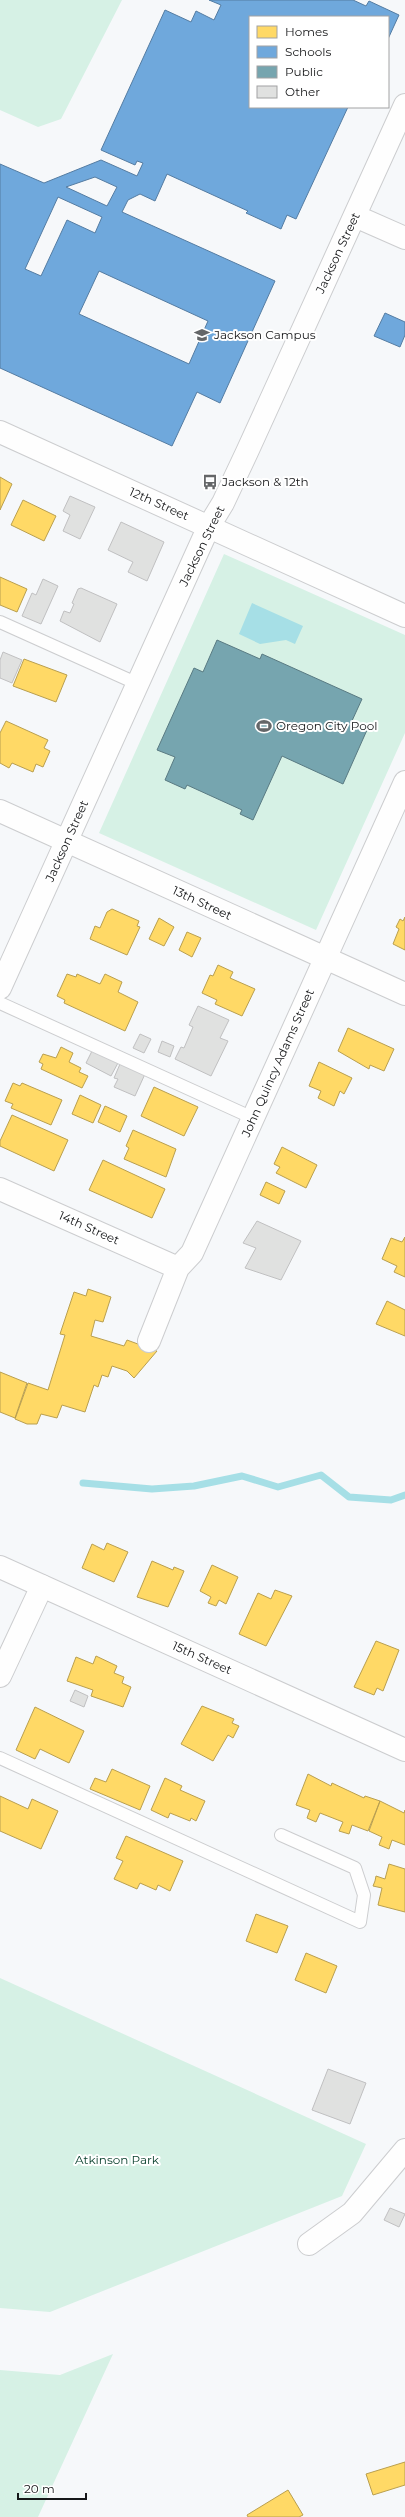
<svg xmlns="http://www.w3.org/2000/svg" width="405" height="2517" viewBox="0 0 405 2517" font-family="Montserrat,sans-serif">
  <rect width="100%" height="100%" fill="#f6f8fa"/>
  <path fill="#d6f1e5" d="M0,0H122L61,119L38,127L0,110Z
    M224,554L405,635V733L316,930L99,833Z
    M0,1978L366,2144L342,2196L50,2312L0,2308Z
    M113,2354L38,2517H0V2370L60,2375Z"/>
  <path fill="#a6dfe6" d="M252,603L303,626L295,644L286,640L260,644L239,634Z"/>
  <path fill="#ffd966" stroke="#b99f4f" d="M0,477L12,484L0,510Z
    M23,500L56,516L44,541L11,525Z
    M0,577L27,589L17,612L0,605Z
    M24,659L67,675L56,702L13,686Z
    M6,721L48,740L44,748L50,751L43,767L36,764L33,772L12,763L9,768L0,763V733Z
    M112,909L139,921L137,926L140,927L127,955L90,939L95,926L100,928L107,912Z
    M405,917V950L393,944L399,929L396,927L400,919L403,921Z
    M159,918L174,927L164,946L149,939Z
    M187,932L201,938L192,957L179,950Z
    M218,965L233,972L230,978L255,989L242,1016L215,1004L217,1000L202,993L210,975L213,976Z
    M67,974L76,977L77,974L100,984L105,974L122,982L118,992L138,1002L125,1031L64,1003L65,1000L57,996Z
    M348,1028L394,1049L384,1071L370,1065L369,1069L338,1051Z
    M61,1047L73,1053L69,1062L81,1068L79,1072L88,1076L82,1088L41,1069L43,1064L39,1062L43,1054L56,1058Z
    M319,1062L352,1078L344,1094L340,1091L334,1106L318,1098L321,1091L309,1086Z
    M13,1083L20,1086L22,1083L62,1100L51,1125L11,1108L13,1104L5,1101Z
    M154,1087L198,1107L184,1136L141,1116Z
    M80,1095L101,1105L93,1123L72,1114Z
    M105,1106L127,1116L120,1132L98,1122Z
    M12,1115L68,1140L54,1171L0,1146V1141Z
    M133,1130L176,1149L166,1177L124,1159L129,1148L126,1146Z
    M282,1147L317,1165L306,1188L276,1173L280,1167L274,1164Z
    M103,1160L165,1189L152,1218L89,1190Z
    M266,1182L285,1191L279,1204L260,1195Z
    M405,1237V1277L394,1272L397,1266L382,1259L391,1238L402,1242Z
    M88,1289L111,1297L103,1322L95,1320L91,1336L124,1346L127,1340L157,1351L134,1378L127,1371L112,1366L108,1377L102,1375L98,1387L94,1385L85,1412L62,1405L57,1418L41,1414L37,1424H27L15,1419L28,1383L48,1390L65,1335L60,1334L74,1292L86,1296Z
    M387,1301L405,1310V1336L376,1324Z
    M0,1372L27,1383L15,1418L0,1412Z
    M107,1543L128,1552L114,1582L82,1568L92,1544L104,1550Z
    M152,1561L173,1570L174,1567L184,1571L168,1607L137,1597Z
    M212,1565L238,1577L226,1604L219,1600L216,1606L208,1603L211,1597L200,1591Z
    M275,1590L292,1596L266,1646L239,1634L258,1593L271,1599Z
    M376,1641L399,1650L383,1691L377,1688L374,1695L354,1687Z
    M96,1656L117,1666L114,1673L124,1677L122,1683L131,1687L123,1707L91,1696L93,1690L67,1681L76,1657L93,1664Z
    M202,1706L234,1719L232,1723L239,1726L233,1738L228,1735L213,1761L181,1744Z
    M35,1707L84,1731L69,1763L40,1749L35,1759L16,1750Z
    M112,1769L150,1786L140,1810L90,1789L95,1778L106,1782Z
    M308,1774L331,1786L332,1783L364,1798L365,1796L380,1801L368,1831L352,1825L349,1834L339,1831L343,1822L320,1813L316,1822L307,1818L310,1810L296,1805Z
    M165,1778L182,1786L180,1790L205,1801L196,1821L191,1818L190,1821L170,1813L168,1818L151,1810Z
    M0,1796L28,1809L32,1799L58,1811L41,1849L0,1831Z
    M380,1801L404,1813L405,1810V1845L392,1840L389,1849L379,1845L382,1837L369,1831Z
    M126,1836L183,1861L170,1891L158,1885L156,1890L140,1883L137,1889L114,1879L123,1861L116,1858Z
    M389,1864L405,1869V1912L378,1905L382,1888L373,1886L375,1881L376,1876L385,1879Z
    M256,1914L288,1926L277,1953L246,1941Z
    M306,1953L337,1966L326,1993L295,1980Z
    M405,2462V2485L373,2495L366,2474Z
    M288,2490L303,2515L299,2517H248L247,2515Z"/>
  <path fill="#6fa8dc" stroke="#547ca2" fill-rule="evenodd" d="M209,0H353L366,6L369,1L399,15L388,39V17H250V107H348L296,219L287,215L281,229L246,213L248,211L167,174L155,201L140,194L128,200L122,212L275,281L220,403L197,392L172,446L0,368V164L44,183L101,160L137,176L143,163L137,161L135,165L101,150L165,10L191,22L196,11L214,20L221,5ZM95,177L117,187L107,206L66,187ZM58,197L102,217L95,233L67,220L41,276L25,269ZM99,271L208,321L189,364L79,314Z
    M385,313L405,322V335L400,347L374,336Z"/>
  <path fill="#76a5af" stroke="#597a82" d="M217,640L260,659L262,654L362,699L351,723L367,730L343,784L282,756L253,820L240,814L242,810L187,785L185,789L165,780L175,757L157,750L194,668L203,672Z"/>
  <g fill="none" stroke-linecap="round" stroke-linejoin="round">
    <path stroke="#a6dfe6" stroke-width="7" d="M83,1483L152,1489L194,1486L242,1476L278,1487L321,1475L349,1497L391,1500L405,1495"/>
  </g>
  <path fill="#e0e1e0" stroke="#c0c0c1" d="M70,496L95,507L80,539L63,531L70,515L63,511Z
    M121,522L164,542L147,581L128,572L133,562L108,550Z
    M43,579L58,586L41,624L22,616L32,593L36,595Z
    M81,588L117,604L100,642L60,621L64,611L70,613L74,604L72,603L78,589Z
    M3,652L22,660L12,683L0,678V660Z
    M198,1006L229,1020L220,1038L228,1041L211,1076L175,1059L181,1047L184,1048L193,1027L189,1025Z
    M140,1034L151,1039L144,1053L133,1048Z
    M162,1041L174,1046L170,1057L158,1052Z
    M93,1049L119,1061L111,1076L86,1063Z
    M120,1064L145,1074L135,1096L114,1087L118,1079L114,1078Z
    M257,1221L301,1241L281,1280L245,1268L256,1248L243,1243Z
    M75,1690L88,1696L84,1707L70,1701Z
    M328,2069L366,2083L350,2124L312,2110Z
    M390,2208L405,2214L399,2227L384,2220Z"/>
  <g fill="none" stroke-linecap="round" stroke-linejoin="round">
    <g stroke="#cccdcf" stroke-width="14">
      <path id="service" d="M0,622L138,684
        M0,1003L253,1118
        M0,1758L360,1922L364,1895L355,1868L281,1835"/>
    </g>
    <g stroke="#cccdcf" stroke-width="24">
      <path id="minor" d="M355,216L405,238
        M0,811L405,994
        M0,1189L178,1268
        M149,1341L178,1268L192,1253L405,782
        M0,1676L42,1586
        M309,2244L352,2213L405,2150"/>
    </g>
    <g stroke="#cccdcf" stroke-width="24">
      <path id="tertiary" d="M0,432L405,616
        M0,988L209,526L223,503L247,452L405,105
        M0,1567L405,1750"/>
    </g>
    <use href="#service" stroke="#fefefe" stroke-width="12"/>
    <use href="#minor" stroke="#fefefe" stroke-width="22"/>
    <use href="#tertiary" stroke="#fefefe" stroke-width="22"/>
  </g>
  <defs>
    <g id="school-bare" transform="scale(1.2)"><path d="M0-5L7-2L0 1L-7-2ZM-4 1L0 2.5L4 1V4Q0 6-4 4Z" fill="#646668" stroke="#fff" stroke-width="2.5" paint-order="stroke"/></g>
    <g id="bus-bare" transform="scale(1.2)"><path d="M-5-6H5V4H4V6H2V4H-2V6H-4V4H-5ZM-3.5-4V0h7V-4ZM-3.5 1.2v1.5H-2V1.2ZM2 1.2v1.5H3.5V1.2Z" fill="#646668" stroke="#fff" stroke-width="2.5" paint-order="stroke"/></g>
    <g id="stadium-bare" transform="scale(1.2)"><path d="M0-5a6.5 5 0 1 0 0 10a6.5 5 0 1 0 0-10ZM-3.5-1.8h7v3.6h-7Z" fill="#646668" stroke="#fff" stroke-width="2.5" paint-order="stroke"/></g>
  </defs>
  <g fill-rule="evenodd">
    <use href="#school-bare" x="202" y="335"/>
    <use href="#bus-bare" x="210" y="482"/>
    <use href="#stadium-bare" x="264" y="726"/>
  </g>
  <g text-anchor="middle" stroke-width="4" stroke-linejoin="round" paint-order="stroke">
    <g font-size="12" fill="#161719" stroke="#fff">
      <text transform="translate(338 253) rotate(-65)" y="4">Jackson Street</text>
      <text transform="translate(159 504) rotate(24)" y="4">12th Street</text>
      <text transform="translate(202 546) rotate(-64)" y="4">Jackson Street</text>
      <text transform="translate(67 841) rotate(-66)" y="4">Jackson Street</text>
      <text transform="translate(202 903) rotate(25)" y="4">13th Street</text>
      <text transform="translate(278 1063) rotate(-66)" y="4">John Quincy Adams Street</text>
      <text transform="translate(89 1228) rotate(24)" y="4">14th Street</text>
      <text transform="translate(202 1658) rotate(24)" y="4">15th Street</text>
    </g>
    <g font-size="12" fill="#161719" stroke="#fff" text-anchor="start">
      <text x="214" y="339">Jackson Campus</text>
      <text x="222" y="486">Jackson &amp; 12th</text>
      <text x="276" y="730">Oregon City Pool</text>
    </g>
    <g font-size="12" fill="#043c28" stroke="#fff">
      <text x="117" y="2164">Atkinson Park</text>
    </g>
  </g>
  <rect x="249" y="16" width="140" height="92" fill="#ffffff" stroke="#a2a2a3"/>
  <rect x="257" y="26" width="20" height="12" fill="#ffd966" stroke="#a2a2a3"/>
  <text x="285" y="36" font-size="12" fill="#161719">Homes</text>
  <rect x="257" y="46" width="20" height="12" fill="#6fa8dc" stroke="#a2a2a3"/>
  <text x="285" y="56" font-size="12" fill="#161719">Schools</text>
  <rect x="257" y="66" width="20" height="12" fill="#76a5af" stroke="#a2a2a3"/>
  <text x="285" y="76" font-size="12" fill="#161719">Public</text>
  <rect x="257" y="86" width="20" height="12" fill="#e0e1e0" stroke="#a2a2a3"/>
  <text x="285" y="96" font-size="12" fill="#161719">Other</text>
  <path d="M18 2493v6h68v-6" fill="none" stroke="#161719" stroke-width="2"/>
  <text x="24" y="2493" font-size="12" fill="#161719" stroke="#ffffff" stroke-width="3" paint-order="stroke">20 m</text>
</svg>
